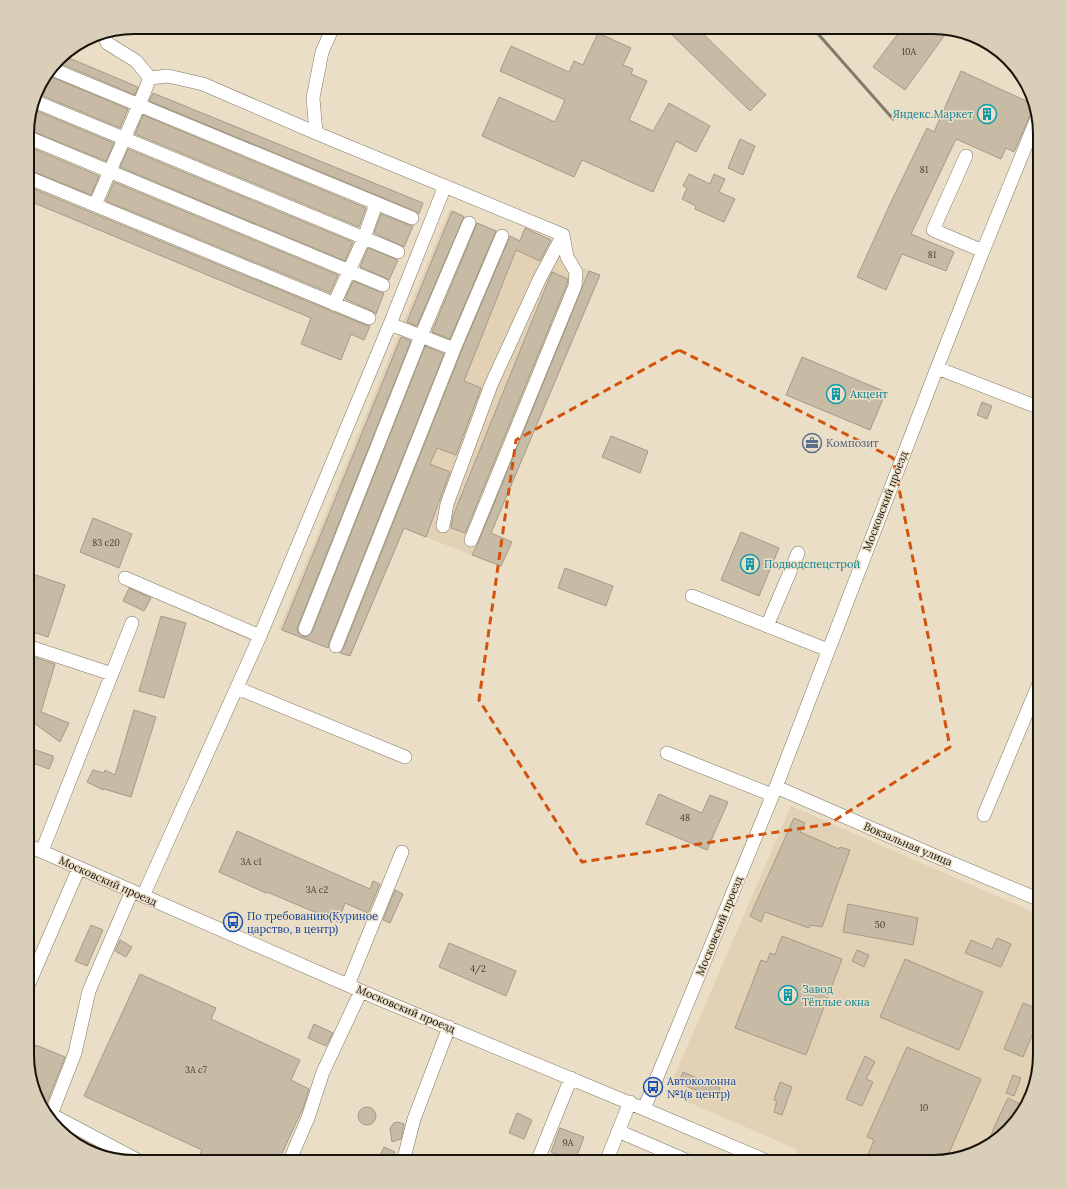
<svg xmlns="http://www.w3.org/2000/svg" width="1067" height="1189" viewBox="0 0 1067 1189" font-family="Lora,serif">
  <rect width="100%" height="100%" fill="#eadec7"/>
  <path fill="#e2d1b5" d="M449,210L600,275L491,533L512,542L501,566L404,529L350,656L279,629Z
    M791,806L1040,915V1055L1029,1103L998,1140L968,1156L933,1162H802L796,1149L667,1093Z"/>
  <path fill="#c7bba5" stroke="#a69a85" d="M664,27H696L766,95L750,111Z
    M903,27H940L943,28L939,32L944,36L905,90L873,67Z
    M598,33L631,48L623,65L633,69L631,74L647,81L629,120L653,131L669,103L710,126L696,152L676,141L653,192L582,160L574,177L482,136L499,97L555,122L565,100L500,71L511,46L569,72L574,61L583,65Z
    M62,55L138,87L135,95L57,62Z
    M961,71L1035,105L1030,115L1014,152L1006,148L1001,159L956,139L911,234L954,252L946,271L902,254L886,290L857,277L891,202L927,128L934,132Z
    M47,75L128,109L120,128L36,93L38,86Z
    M153,93L423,203L419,214L415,211L149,101Z
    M32,109L114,143L106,161L27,129Z
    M143,115L366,208L359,227L135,134Z
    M740,139L755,146L743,175L728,168Z
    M27,146L99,176L91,195L27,169Z
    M128,149L353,242L345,261L120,167Z
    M689,174L710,184L714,174L725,179L719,192L735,199L724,222L695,209L696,206L682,199L687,188L683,186Z
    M114,182L338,275L330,293L106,201Z
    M27,186L331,311L366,325L370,326L364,340L351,334L341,360L301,344L311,318L27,200Z
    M452,211L463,216L464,217L417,326L407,322Z
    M381,214L409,225L413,226L404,247L374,233Z
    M477,223L496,231L450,339L432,332Z
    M525,228L551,240L540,261L516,250L464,381L481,388L456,455L437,448L430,464L450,472L426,537L404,528L350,656L340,653L343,649L461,352L510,236L520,241Z
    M368,248L398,260L389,280L386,278L360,267Z
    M589,271L600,275L491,533L512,542L501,566L472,555L478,543Z
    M552,272L568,279L567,284L465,533L451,528L453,516Z
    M353,281L380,292L384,293L376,314L372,311L345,299Z
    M401,337L411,341L298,626L297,631L302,636L307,637L312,632L425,346L444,354L329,643L328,648L282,630Z
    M802,357L886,392L870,430L786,395Z
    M982,402L992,406L987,419L977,415Z
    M611,436L648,451L640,473L602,457Z
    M93,518L132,534L119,568L80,552Z
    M741,532L779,548L759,596L721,580Z
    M565,568L613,586L606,606L558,588Z
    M27,572L65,585L48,637L27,630Z
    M129,588L151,598L144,611L123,601Z
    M161,616L186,623L164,698L139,691Z
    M27,655L55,664L41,712L69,723L60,742L27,718Z
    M134,710L156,717L131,797L104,789L103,790L87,782L93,770L104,773L105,770L115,775Z
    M27,747L53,756V760L49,769L27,761Z
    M659,794L702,813L710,795L728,802L707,850L646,824Z
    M794,818L805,823L800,832L839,849L840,847L850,850L822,927L810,925L809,928L765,912L761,922L750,916Z
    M237,831L370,889L373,881L380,884L368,913L345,903L338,922L267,892L266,893L219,872Z
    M395,890L403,894L390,923L383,920Z
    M848,904L918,918L913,945L843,932Z
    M91,925L103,930L87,966L75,961Z
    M782,936L842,959L806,1055L735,1028L761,960L767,962L770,953L775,955Z
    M997,938L1011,944L1001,967L965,953L971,940L992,949Z
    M120,940L132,947L126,957L115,951Z
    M449,943L516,971L506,996L439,967Z
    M857,950L869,955L864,967L852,961Z
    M905,959L983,992L959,1050L880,1017Z
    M140,974L216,1008L211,1019L300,1060L291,1080L309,1089L303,1108L278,1162H196L202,1150L84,1096Z
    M1023,1003L1040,1010V1017L1023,1057L1004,1049Z
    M314,1024L333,1033L326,1046L308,1038Z
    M36,1045L65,1057L44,1110L33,1090L28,1062Z
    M907,1047L981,1079L946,1160L933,1162H865L874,1140L867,1137Z
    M865,1056L875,1062L866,1079L873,1082L862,1106L846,1099Z
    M683,1072L720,1088L716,1099L679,1083Z
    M1013,1075L1021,1078L1014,1096L1006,1093Z
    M780,1082L792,1087L782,1115L774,1112L777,1101L774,1100Z
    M1008,1098L1026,1107L998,1140L987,1146L995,1125Z
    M358 1116a9 9 0 1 1 18 0a9 9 0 1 1-18 0Z
    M517,1113L532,1120L524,1139L509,1133Z
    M397,1122L404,1124L401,1139L392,1142L390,1128L394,1123Z
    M560,1128L584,1137L575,1161L551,1152Z
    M384,1147L395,1152L390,1162H377Z"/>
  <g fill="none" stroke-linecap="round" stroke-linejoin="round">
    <g stroke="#817662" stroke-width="14">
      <path id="minor" d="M104,33L107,43L136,61L150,78L168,76L203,84L316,133L563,235L567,257L576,272L575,286L471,540
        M52,69L412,218
        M34,101L398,252
        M316,133L313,98L322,52L333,27
        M27,137L383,285
        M966,156L933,230L983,251
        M27,177L369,318
        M95,205L139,105L150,78
        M334,304L364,238L376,204
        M390,324L454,349
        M937,368L1040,408
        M443,526L447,504L491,385L540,278L563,235
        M125,578L260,636
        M692,596L828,650
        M767,626L798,553
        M305,629L421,336L469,223
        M27,646L112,674
        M336,646L454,349L502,236
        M237,688L405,757
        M667,753L772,795
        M776,787L940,858L1040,900
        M984,815L1040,681
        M27,845L384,1001L644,1109L776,787L937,368L983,251L1037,118
        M42,851L132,623
        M143,896L260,636L390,324L445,186
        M348,985L402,852
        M27,988L79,868
        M644,1109L769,1162
        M52,1115L141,1162
        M49,1120L75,1053L89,991L132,891
        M618,1131L690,1162
        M289,1162L308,1118L323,1072L361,991
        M403,1162L414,1119L449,1027
        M537,1162L571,1078
        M606,1162L630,1102"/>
    </g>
    <use href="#minor" stroke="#fff" stroke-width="13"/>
    <path stroke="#827a6b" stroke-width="3" d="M812,27L893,119"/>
  </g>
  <path fill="none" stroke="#d3520c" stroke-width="3" stroke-dasharray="8 5" stroke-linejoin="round" d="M679,350L893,458L950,747L829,824L582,862L479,700L516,440Z"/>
  <defs>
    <g id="building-ring" transform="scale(1)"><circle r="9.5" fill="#eadec7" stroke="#0f9aa8" stroke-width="1.5"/><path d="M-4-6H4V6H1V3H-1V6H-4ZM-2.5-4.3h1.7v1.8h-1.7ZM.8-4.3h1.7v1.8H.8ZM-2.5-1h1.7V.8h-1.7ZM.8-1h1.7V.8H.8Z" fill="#0f9aa8"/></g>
    <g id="office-ring" transform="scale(1)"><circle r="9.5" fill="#eadec7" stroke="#5c6f8a" stroke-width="1.5"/><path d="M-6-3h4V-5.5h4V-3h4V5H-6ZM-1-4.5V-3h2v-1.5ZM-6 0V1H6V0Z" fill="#5c6f8a"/></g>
    <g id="bus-ring" transform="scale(1)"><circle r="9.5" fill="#eadec7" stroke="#1a4fb4" stroke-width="1.5"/><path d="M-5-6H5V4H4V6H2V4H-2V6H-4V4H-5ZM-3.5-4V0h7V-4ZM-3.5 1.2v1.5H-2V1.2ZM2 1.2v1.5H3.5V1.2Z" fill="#1a4fb4"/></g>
  </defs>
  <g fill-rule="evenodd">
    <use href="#building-ring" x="987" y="114"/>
    <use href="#building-ring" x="836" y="394"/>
    <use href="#office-ring" x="812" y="443"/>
    <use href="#building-ring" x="750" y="564"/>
    <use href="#bus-ring" x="233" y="922"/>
    <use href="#building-ring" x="788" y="995"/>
    <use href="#bus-ring" x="653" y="1087"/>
  </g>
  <g text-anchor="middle" stroke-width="3" stroke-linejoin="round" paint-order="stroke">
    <g font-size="9" fill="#443e32">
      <text x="909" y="55">10А</text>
      <text x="924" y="173">81</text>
      <text x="932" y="258">81</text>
      <text x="106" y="546">83 с20</text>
      <text x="685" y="821">48</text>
      <text x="251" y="865">3А с1</text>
      <text x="317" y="893">3А с2</text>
      <text x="880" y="928">50</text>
      <text x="478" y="972">4/2</text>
      <text x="196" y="1073">3А с7</text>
      <text x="924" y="1111">10</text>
      <text x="568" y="1146">9А</text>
    </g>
    <g font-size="11" fill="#0d838f" stroke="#eadec7" text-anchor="start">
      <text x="973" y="118" text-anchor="end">Яндекс.Маркет</text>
      <text x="850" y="398">Акцент</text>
      <text x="764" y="568">Подводспецстрой</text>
      <text x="802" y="993">Завод<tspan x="802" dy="13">Тёплые окна</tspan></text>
    </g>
    <g font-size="11" fill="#4e5e75" stroke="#eadec7" text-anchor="start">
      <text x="826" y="447">Композит</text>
    </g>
    <g font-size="11" fill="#18140c" stroke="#eadec7">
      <text transform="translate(885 501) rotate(-69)" y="4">Московский проезд</text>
      <text transform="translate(908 844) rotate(23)" y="4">Вокзальная улица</text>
      <text transform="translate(108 881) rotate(24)" y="4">Московский проезд</text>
      <text transform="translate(719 926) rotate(-68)" y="4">Московский проезд</text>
      <text transform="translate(406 1009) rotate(23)" y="4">Московский проезд</text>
    </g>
    <g font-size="11" fill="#164399" stroke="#eadec7" text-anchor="start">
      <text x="247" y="920">По требованию(Куриное<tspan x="247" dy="13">царство, в центр)</tspan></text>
      <text x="667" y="1085">Автоколонна<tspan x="667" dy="13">№1(в центр)</tspan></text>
    </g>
  </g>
  <path d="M0 0H1067V1189H0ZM134 34H933A100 100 0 0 1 1033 134V1055A100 100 0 0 1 933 1155H134A100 100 0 0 1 34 1055V134A100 100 0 0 1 134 34Z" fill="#d9ceb8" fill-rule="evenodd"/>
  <path fill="none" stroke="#18140c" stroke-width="2" d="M134 34H933A100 100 0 0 1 1033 134V1055A100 100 0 0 1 933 1155H134A100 100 0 0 1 34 1055V134A100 100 0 0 1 134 34Z"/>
</svg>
